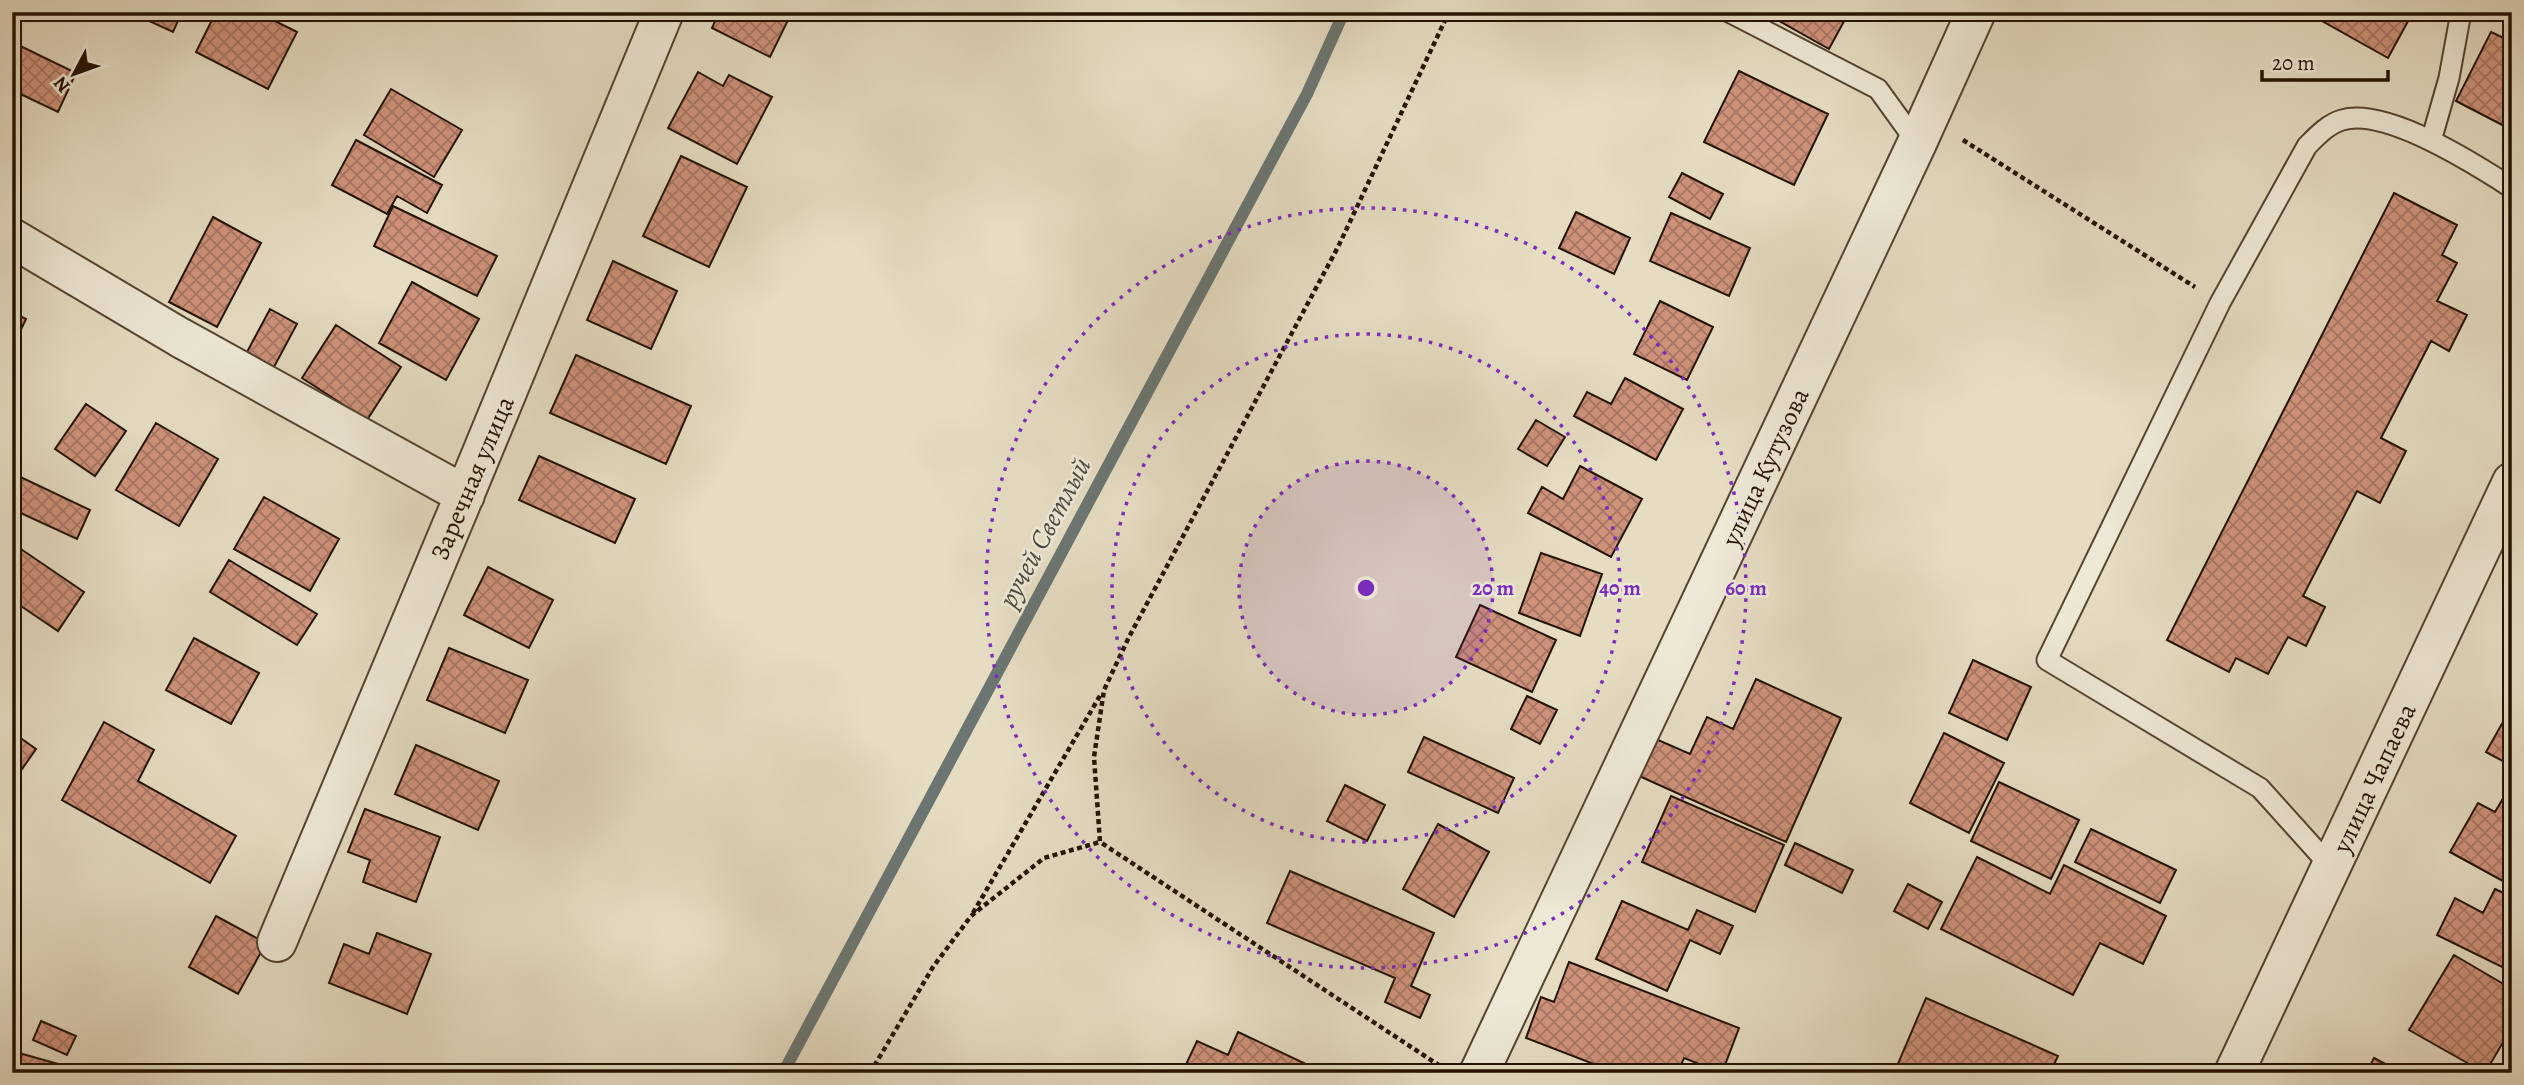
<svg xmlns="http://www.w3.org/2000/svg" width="2524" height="1085" viewBox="0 0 2524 1085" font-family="Alegreya,serif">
  <defs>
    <pattern id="building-cross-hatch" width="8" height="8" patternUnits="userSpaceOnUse" patternTransform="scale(1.75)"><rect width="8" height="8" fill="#ce927a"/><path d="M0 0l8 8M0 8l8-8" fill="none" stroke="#a77662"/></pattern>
  </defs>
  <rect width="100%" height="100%" fill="#e5dcc2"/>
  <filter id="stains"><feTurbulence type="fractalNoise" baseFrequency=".00286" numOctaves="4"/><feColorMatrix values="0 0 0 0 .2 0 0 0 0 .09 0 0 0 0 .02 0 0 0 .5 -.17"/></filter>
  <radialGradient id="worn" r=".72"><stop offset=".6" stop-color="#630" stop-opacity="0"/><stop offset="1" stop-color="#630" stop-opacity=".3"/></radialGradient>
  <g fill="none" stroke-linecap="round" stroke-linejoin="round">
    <path stroke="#6b7672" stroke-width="12" d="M783,1073L1307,94L1344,12"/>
  </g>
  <path fill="url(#building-cross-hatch)" stroke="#231200" stroke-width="2" d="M137,12H182L173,32L136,15Z
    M216,12H257L297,32L268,89L196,52Z
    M719,12H792L770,57L712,28Z
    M1763,12H1849L1829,49Z
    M2306,12H2413L2388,58Z
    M2491,32L2510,41L2512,39V130L2456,101Z
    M12,42L76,73L58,112L12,90Z
    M1739,71L1828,114L1794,185L1704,142Z
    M698,72L723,86L729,75L772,97L737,164L668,128Z
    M391,89L462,130L434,177L364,135Z
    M356,140L442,185L427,213L397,196L387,214L332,185Z
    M681,156L747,187L709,267L643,236Z
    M1682,173L1723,194L1710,219L1669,197Z
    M2394,193L2457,225L2442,255L2457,263L2437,301L2467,315L2449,351L2431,341L2381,438L2406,451L2380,503L2357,491L2303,596L2325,607L2306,646L2288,637L2268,674L2236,658L2229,672L2167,640Z
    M393,206L497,256L477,296L374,246Z
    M1576,212L1630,238L1614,274L1559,248Z
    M1671,213L1750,248L1729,296L1650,261Z
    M213,217L261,243L217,327L169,302Z
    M613,261L677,291L651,349L587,320Z
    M412,282L479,319L446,380L379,343Z
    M1660,301L1713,327L1687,380L1634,354Z
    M270,309L297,324L274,367L247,352Z
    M12,312L26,319L12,348Z
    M336,325L401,367L367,420L302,378Z
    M576,355L691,406L666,464L550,413Z
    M1625,378L1683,409L1656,460L1574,416L1587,392L1611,404Z
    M86,404L126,431L95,476L55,449Z
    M1536,420L1565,437L1547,466L1518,449Z
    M156,423L218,459L179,526L116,490Z
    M539,456L635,499L615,543L519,500Z
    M1580,466L1642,499L1611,557L1528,513L1542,487L1563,499Z
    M12,473L90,510L77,539L12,509Z
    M264,497L339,539L310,591L234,549Z
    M12,543L84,592L58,631L12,600Z
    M1541,553L1602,574L1580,636L1519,613Z
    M229,560L317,614L297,645L210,592Z
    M488,567L553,600L529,648L464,615Z
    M1480,605L1556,640L1532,692L1456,657Z
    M194,638L259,673L231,724L166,690Z
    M449,648L528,680L505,733L427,700Z
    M1973,660L2031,687L2007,740L1949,713Z
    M1756,679L1841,718L1786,842L1639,776L1656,739L1690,754L1707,717L1733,729Z
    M1527,696L1557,710L1540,744L1511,729Z
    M2512,706V766L2486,752Z
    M104,722L154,750L138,781L236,836L210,883L62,800Z
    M12,732L36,749L13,782L12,781Z
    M1944,733L2004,763L1969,833L1910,803Z
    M1424,737L1514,778L1498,813L1408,772Z
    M416,745L499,781L478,830L395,794Z
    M1999,782L2079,820L2051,879L1971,841Z
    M2512,783V886L2450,852L2478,803L2495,812Z
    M1345,785L1385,805L1367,841L1327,821Z
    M1671,796L1784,845L1755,912L1642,862Z
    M365,809L440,837L416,902L363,882L370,860L348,852Z
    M1438,824L1489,852L1454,917L1403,889Z
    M2091,829L2176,870L2160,903L2075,862Z
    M1795,843L1853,870L1842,893L1785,865Z
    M1977,857L2050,894L2064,865L2166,916L2143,964L2100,943L2073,995L1941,929Z
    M1290,871L1434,933L1411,986L1430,995L1420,1018L1385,1002L1395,978L1267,923Z
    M1908,884L1942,902L1928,929L1894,911Z
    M2495,889L2512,897V947L2502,967L2437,935L2455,898L2483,913Z
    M1622,901L1688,930L1697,910L1733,926L1720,954L1690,940L1667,991L1596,959Z
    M216,916L266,943L238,994L189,967Z
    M377,933L431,954L407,1014L329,983L344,944L369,954Z
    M2454,955L2512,989V1027L2485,1073L2409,1030Z
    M1569,962L1739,1028L1722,1073L1684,1058L1678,1073H1617L1526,1038L1541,997L1554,1002Z
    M1926,998L2058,1056L2050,1073H1972L1956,1066L1953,1073H1894Z
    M41,1021L76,1036L67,1055L33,1040Z
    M1238,1032L1306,1064L1302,1073H1182L1197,1041L1228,1055Z
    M12,1051L58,1064L56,1073H12Z
    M2374,1058L2402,1073H2366Z"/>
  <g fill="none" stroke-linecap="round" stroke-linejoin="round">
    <g stroke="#544430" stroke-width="23">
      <path id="lane" d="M1729,12L1878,89L1917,143
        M2431,141L2449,78L2461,12
        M2332,868L2260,788L2047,660L2220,303L2307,146C2317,136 2328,124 2342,120C2386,107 2475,164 2512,188"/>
    </g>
    <g stroke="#544430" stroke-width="42">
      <path id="street" d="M12,238L179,337L465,495
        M277,942L462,501L664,12
        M1479,1073L1917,143L1976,12
        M2234,1073L2512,482"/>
    </g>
    <path stroke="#231200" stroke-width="4.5" stroke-dasharray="5 3.5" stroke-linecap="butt" d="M1963,140L2195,287
      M973,913L1101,694
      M1440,1066L1100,842L1094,757L1104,690L1129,637L1338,247L1449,12
      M870,1073L933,967L971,916L1044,858L1100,842"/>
    <use href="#lane" stroke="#eee8d7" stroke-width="19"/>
    <use href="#street" stroke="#eee8d7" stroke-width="38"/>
  </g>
  <circle cx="1366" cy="588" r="127" fill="#7b2cbf" fill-opacity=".12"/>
  <g fill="none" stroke="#7b2cbf" stroke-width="3.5" stroke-dasharray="3.5 7">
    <circle cx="1366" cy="588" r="127"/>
    <circle cx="1366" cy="588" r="254"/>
    <circle cx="1366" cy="588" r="380"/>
  </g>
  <g text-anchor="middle" stroke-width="5" stroke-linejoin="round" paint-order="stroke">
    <g font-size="26" fill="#231200" stroke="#eee8d7">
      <text transform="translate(1765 467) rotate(-65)" y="9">улица Кутузова</text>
      <text transform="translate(472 478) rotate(-67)" y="9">Заречная улица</text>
      <text transform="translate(2374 778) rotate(-65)" y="9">улица Чапаева</text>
    </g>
    <g font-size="28" font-style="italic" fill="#4d4c42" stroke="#eee8d7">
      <text transform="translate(1044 532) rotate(-62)" y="10">ручей Светлый</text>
    </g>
  </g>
  <circle cx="1366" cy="588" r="10" fill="#7b2cbf" stroke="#eee8d7" stroke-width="3.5"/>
  <g font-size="21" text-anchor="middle" font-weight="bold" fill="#7b2cbf" stroke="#eee8d7" stroke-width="5" stroke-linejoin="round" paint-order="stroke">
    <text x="1493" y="595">20 m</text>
    <text x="1620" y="595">40 m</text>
    <text x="1746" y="595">60 m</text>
  </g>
  <rect width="2524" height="1085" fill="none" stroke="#e5dcc2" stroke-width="42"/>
  <rect x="14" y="14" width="2496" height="1057" fill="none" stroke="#231200" stroke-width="3.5"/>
  <rect x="21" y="21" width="2482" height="1043" fill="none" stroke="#231200" stroke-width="2"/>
  <g transform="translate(74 74) rotate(229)" stroke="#eee8d7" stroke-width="5" paint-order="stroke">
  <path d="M0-5L12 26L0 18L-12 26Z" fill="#231200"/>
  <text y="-10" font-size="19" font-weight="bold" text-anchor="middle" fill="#231200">N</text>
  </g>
  <path d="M2262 70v10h126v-10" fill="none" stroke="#231200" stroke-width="3.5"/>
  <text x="2272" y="70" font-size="21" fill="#231200" stroke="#eee8d7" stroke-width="5" paint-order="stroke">20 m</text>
  <rect width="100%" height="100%" filter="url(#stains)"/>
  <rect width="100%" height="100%" fill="url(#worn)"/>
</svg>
